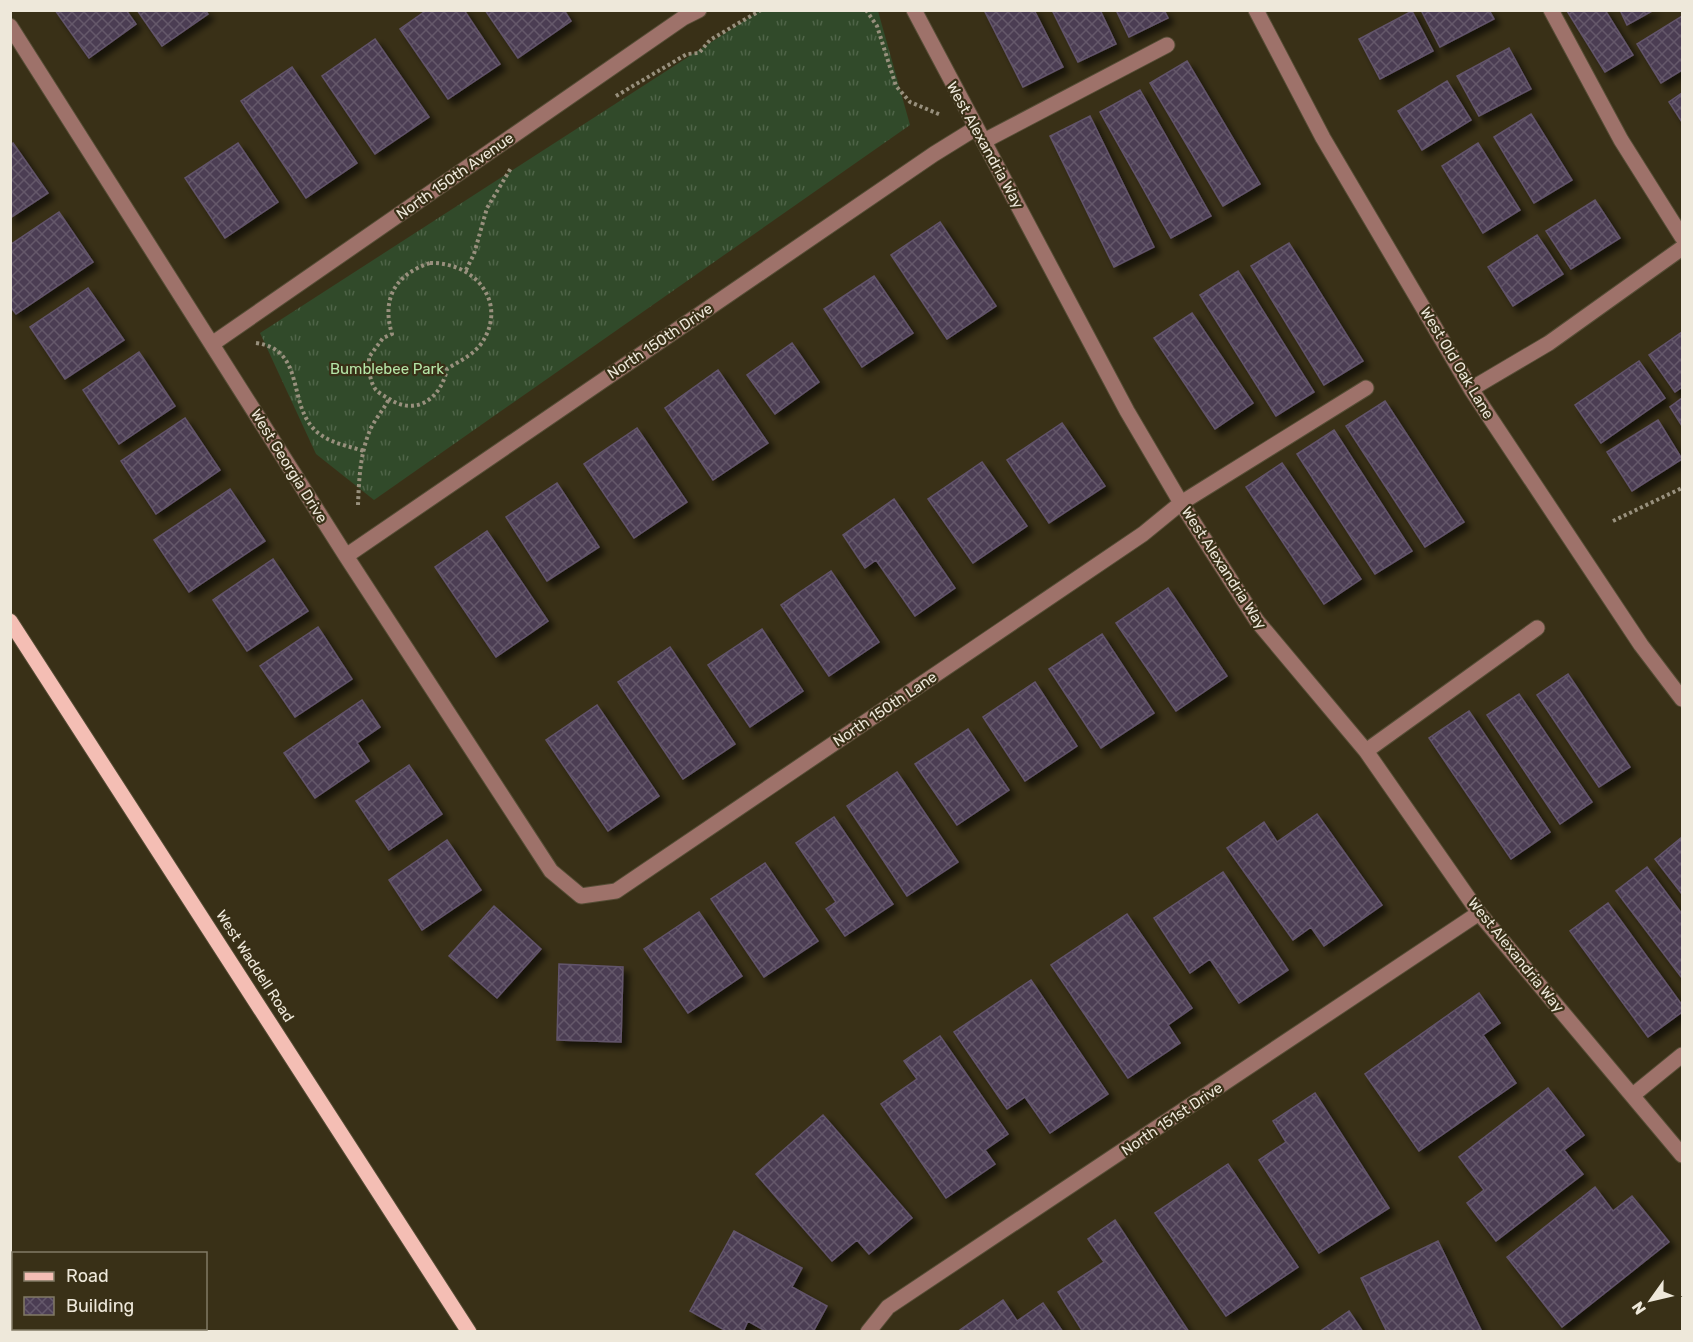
<svg xmlns="http://www.w3.org/2000/svg" width="1693" height="1342" viewBox="0 0 1693 1342" font-family="Rubik,sans-serif">
  <defs>
    <pattern id="grass-tufts" width="24" height="20" patternUnits="userSpaceOnUse" patternTransform="scale(1.5)"><rect width="24" height="20" fill="#314a2a"/><path d="M3 7l-1-3M5 7V3M7 7l1-3M15 17l-1-3M17 17v-4M19 17l1-3" fill="none" stroke="#4f6448"/></pattern>
    <pattern id="building-cross-hatch" width="8" height="8" patternUnits="userSpaceOnUse" patternTransform="scale(1.5)"><rect width="8" height="8" fill="#4b3d53"/><path d="M0 0l8 8M0 8l8-8" fill="none" stroke="#65596b"/></pattern>
    <filter id="shadow"><feDropShadow dx="5.5" dy="5.5" stdDeviation="3" flood-color="#0009"/></filter>
  </defs>
  <rect width="100%" height="100%" fill="#393017"/>
  <path fill="url(#grass-tufts)" d="M761,10L878,11L910,125L374,500L316,454L260,333Z"/>
  <path fill="url(#building-cross-hatch)" stroke="#62546b" stroke-width="1.5" filter="url(#shadow)" d="M55,10H126L136,24L89,58Z
    M137,10H205L208,14L162,46Z
    M427,10H464L500,64L448,99L400,29Z
    M485,10H564L571,21L518,58Z
    M984,10H1034L1063,67L1023,87Z
    M1052,10H1100L1116,44L1078,62Z
    M1116,10H1164L1168,18L1129,37Z
    M1421,10H1489L1494,19L1440,47Z
    M1605,10L1633,55L1605,72L1567,11Z
    M1620,10H1654L1627,25Z
    M1412,11L1433,51L1380,79L1359,39Z
    M1682,16V70L1661,83L1637,44Z
    M375,39L429,117L375,154L322,76Z
    M1509,48L1531,89L1479,116L1457,76Z
    M1187,61L1260,184L1223,206L1150,83Z
    M292,67L357,163L306,198L241,101Z
    M1447,81L1471,120L1422,150L1398,111Z
    M1140,90L1211,216L1171,238L1100,112Z
    M1682,93V122L1669,102Z
    M1531,114L1572,180L1534,203L1494,137Z
    M1090,116L1154,247L1114,267L1050,136Z
    M13,143L48,193L10,218V145Z
    M238,143L278,202L225,238L185,178Z
    M1478,143L1520,210L1483,233L1442,166Z
    M1595,200L1620,238L1571,269L1546,231Z
    M59,212L93,262L16,314L10,306V245Z
    M940,222L996,306L947,339L891,255Z
    M1537,235L1563,274L1513,306L1488,267Z
    M1289,243L1363,361L1324,385L1251,266Z
    M1238,271L1314,392L1276,416L1200,295Z
    M874,276L913,333L862,367L824,309Z
    M88,288L124,340L65,379L30,327Z
    M1192,313L1253,403L1215,429L1154,338Z
    M1682,332V387L1675,392L1649,355Z
    M792,343L819,382L775,414L747,375Z
    M139,352L175,406L119,444L83,390Z
    M1639,361L1665,398L1601,443L1575,405Z
    M718,370L768,443L713,480L665,408Z
    M1682,398V426L1670,407Z
    M1385,401L1464,522L1425,547L1346,426Z
    M185,418L220,470L156,514L121,461Z
    M1658,420L1682,459L1632,491L1607,452Z
    M1062,423L1105,486L1049,523L1007,460Z
    M637,428L687,502L634,538L584,464Z
    M1334,430L1412,551L1375,574L1297,454Z
    M982,462L1027,526L973,563L928,499Z
    M1282,463L1361,579L1324,604L1246,487Z
    M557,483L599,547L547,581L506,517Z
    M230,489L265,541L189,592L154,540Z
    M894,499L955,588L915,616L876,560L865,568L843,535Z
    M487,531L548,621L496,657L435,567Z
    M273,559L308,611L247,651L213,600Z
    M831,571L879,642L829,676L781,605Z
    M1168,588L1227,676L1176,711L1116,623Z
    M318,627L352,679L295,717L260,666Z
    M762,629L803,691L750,727L708,665Z
    M1102,634L1154,713L1101,748L1049,669Z
    M670,647L735,744L683,779L618,682Z
    M1568,674L1630,767L1599,787L1537,695Z
    M1035,682L1077,746L1025,781L983,717Z
    M1519,694L1592,802L1560,824L1487,715Z
    M362,700L380,727L357,743L369,761L315,798L284,753Z
    M597,705L659,796L608,831L546,740Z
    M1469,711L1550,832L1511,859L1429,738Z
    M968,729L1009,790L957,825L915,764Z
    M409,765L442,814L389,850L356,801Z
    M897,772L958,862L907,896L847,806Z
    M1317,814L1382,905L1324,946L1311,927L1293,940L1227,848L1264,822L1277,842Z
    M834,817L893,904L845,936L826,909L836,902L796,843Z
    M1682,837V894L1655,859Z
    M447,840L481,890L422,930L389,880Z
    M765,863L818,941L764,977L711,899Z
    M1647,867L1682,914V978L1616,891Z
    M1223,872L1288,970L1239,1003L1210,959L1190,973L1154,918Z
    M1608,903L1682,1005V1012L1648,1037L1570,931Z
    M494,906L541,949L497,998L449,956Z
    M699,912L742,976L688,1013L644,949Z
    M1127,914L1192,1008L1168,1025L1180,1043L1128,1078L1051,965Z
    M559,964L623,967L621,1042L557,1040Z
    M1031,980L1108,1094L1050,1133L1025,1097L1007,1109L954,1032Z
    M1479,993L1500,1023L1483,1035L1516,1083L1419,1151L1365,1074Z
    M940,1036L1008,1134L985,1150L995,1164L946,1198L881,1104L917,1079L904,1061Z
    M1548,1088L1584,1135L1564,1150L1583,1174L1496,1241L1467,1203L1484,1190L1459,1157Z
    M1315,1093L1389,1208L1319,1253L1259,1160L1286,1142L1273,1121Z
    M823,1115L912,1218L869,1254L857,1240L832,1261L756,1174Z
    M1228,1164L1298,1267L1226,1316L1155,1213Z
    M1595,1187L1613,1211L1632,1196L1669,1242L1562,1327L1507,1257Z
    M1115,1220L1189,1332H1083L1058,1292L1104,1262L1088,1239Z
    M734,1231L802,1268L792,1287L827,1306L813,1332H767L748,1321L743,1332H728L690,1311Z
    M1438,1241L1482,1332H1387L1361,1278Z
    M1003,1300L1017,1321L1043,1303L1063,1332H957Z
    M1349,1311L1363,1332H1319Z"/>
  <g fill="none" stroke-linecap="round" stroke-linejoin="round">
    <g stroke="#564d36" stroke-width="17">
      <path id="minor" d="M914,10L1127,411L1181,503L1257,621L1366,751L1479,913L1682,1155
        M1256,10L1323,138L1471,389L1641,645L1682,699
        M1551,10L1621,140L1682,237
        M10,26L346,556L551,871L581,896L616,891L1143,534L1181,503L1366,388
        M984,141L1167,45
        M212,344L683,18L699,10
        M1471,389L1549,343L1682,248
        M346,556L934,154L976,128
        M1366,751L1537,628
        M1633,1095L1682,1055
        M68,1332L70,1328
        M868,1332L888,1307L1479,913"/>
    </g>
    <g stroke="#564d36" stroke-width="17">
      <path id="major" d="M10,621L469,1332"/>
    </g>
    <path stroke="#98907d" stroke-width="4" stroke-dasharray="3 3" stroke-linecap="butt" d="M866,10L877,26L896,86L910,102L941,115
      M616,96L687,54L699,53L710,40L761,10
      M430,263C476,262 509,304 481,344C472,356 459,361 447,369C441,399 415,417 388,398C384,396 379,393 376,390C369,381 369,368 369,357L383,338L392,334C381,298 396,274 430,263Z
      M466,270L474,254L487,208L511,168
      M256,343C307,350 286,405 317,432C330,443 348,446 364,451
      M358,505C359,480 360,452 371,428C376,418 384,409 389,399
      M1613,521L1682,488"/>
    <use href="#minor" stroke="#9e726a" stroke-width="15"/>
    <use href="#major" stroke="#f4beb4" stroke-width="15"/>
  </g>
  <g text-anchor="middle" stroke-width="4.5" stroke-linejoin="round" paint-order="stroke">
    <g font-size="15" fill="#eee8da" stroke="#393017">
      <text transform="translate(985 145) rotate(61)" y="5">West Alexandria Way</text>
      <text transform="translate(455 176) rotate(-35)" y="5">North 150th Avenue</text>
      <text transform="translate(660 341) rotate(-34)" y="5">North 150th Drive</text>
      <text transform="translate(1457 363) rotate(59)" y="5">West Old Oak Lane</text>
      <text transform="translate(289 466) rotate(58)" y="5">West Georgia Drive</text>
      <text transform="translate(1224 568) rotate(57)" y="5">West Alexandria Way</text>
      <text transform="translate(885 709) rotate(-34)" y="5">North 150th Lane</text>
      <text transform="translate(1516 955) rotate(51)" y="5">West Alexandria Way</text>
      <text transform="translate(255 966) rotate(57)" y="5">West Waddell Road</text>
      <text transform="translate(1172 1119) rotate(-34)" y="5">North 151st Drive</text>
    </g>
    <g font-size="15" fill="#b5e5a7" stroke="#393017">
      <text x="387" y="374">Bumblebee Park</text>
    </g>
  </g>
  <rect width="1693" height="1342" fill="none" stroke="#eee8da" stroke-width="24"/>
  <rect x="12" y="1252" width="195" height="78" fill="#393017" stroke="#817a65" stroke-width="1.5"/>
  <rect x="24" y="1272" width="30" height="9" fill="#f4beb4" stroke="#817a65" stroke-width="1.5"/>
  <text x="66" y="1282" font-size="18" fill="#eee8da">Road</text>
  <rect x="24" y="1297" width="30" height="18" fill="url(#building-cross-hatch)" stroke="#817a65" stroke-width="1.5"/>
  <text x="66" y="1312" font-size="18" fill="#eee8da">Building</text>
  <g transform="translate(1651 1300) rotate(236)" stroke="#393017" stroke-width="4.5" paint-order="stroke">
  <path d="M0-4.5L10 22L0 15L-10 22Z" fill="#eee8da"/>
  <text y="-9" font-size="16" font-weight="bold" text-anchor="middle" fill="#eee8da">N</text>
  </g>
</svg>
